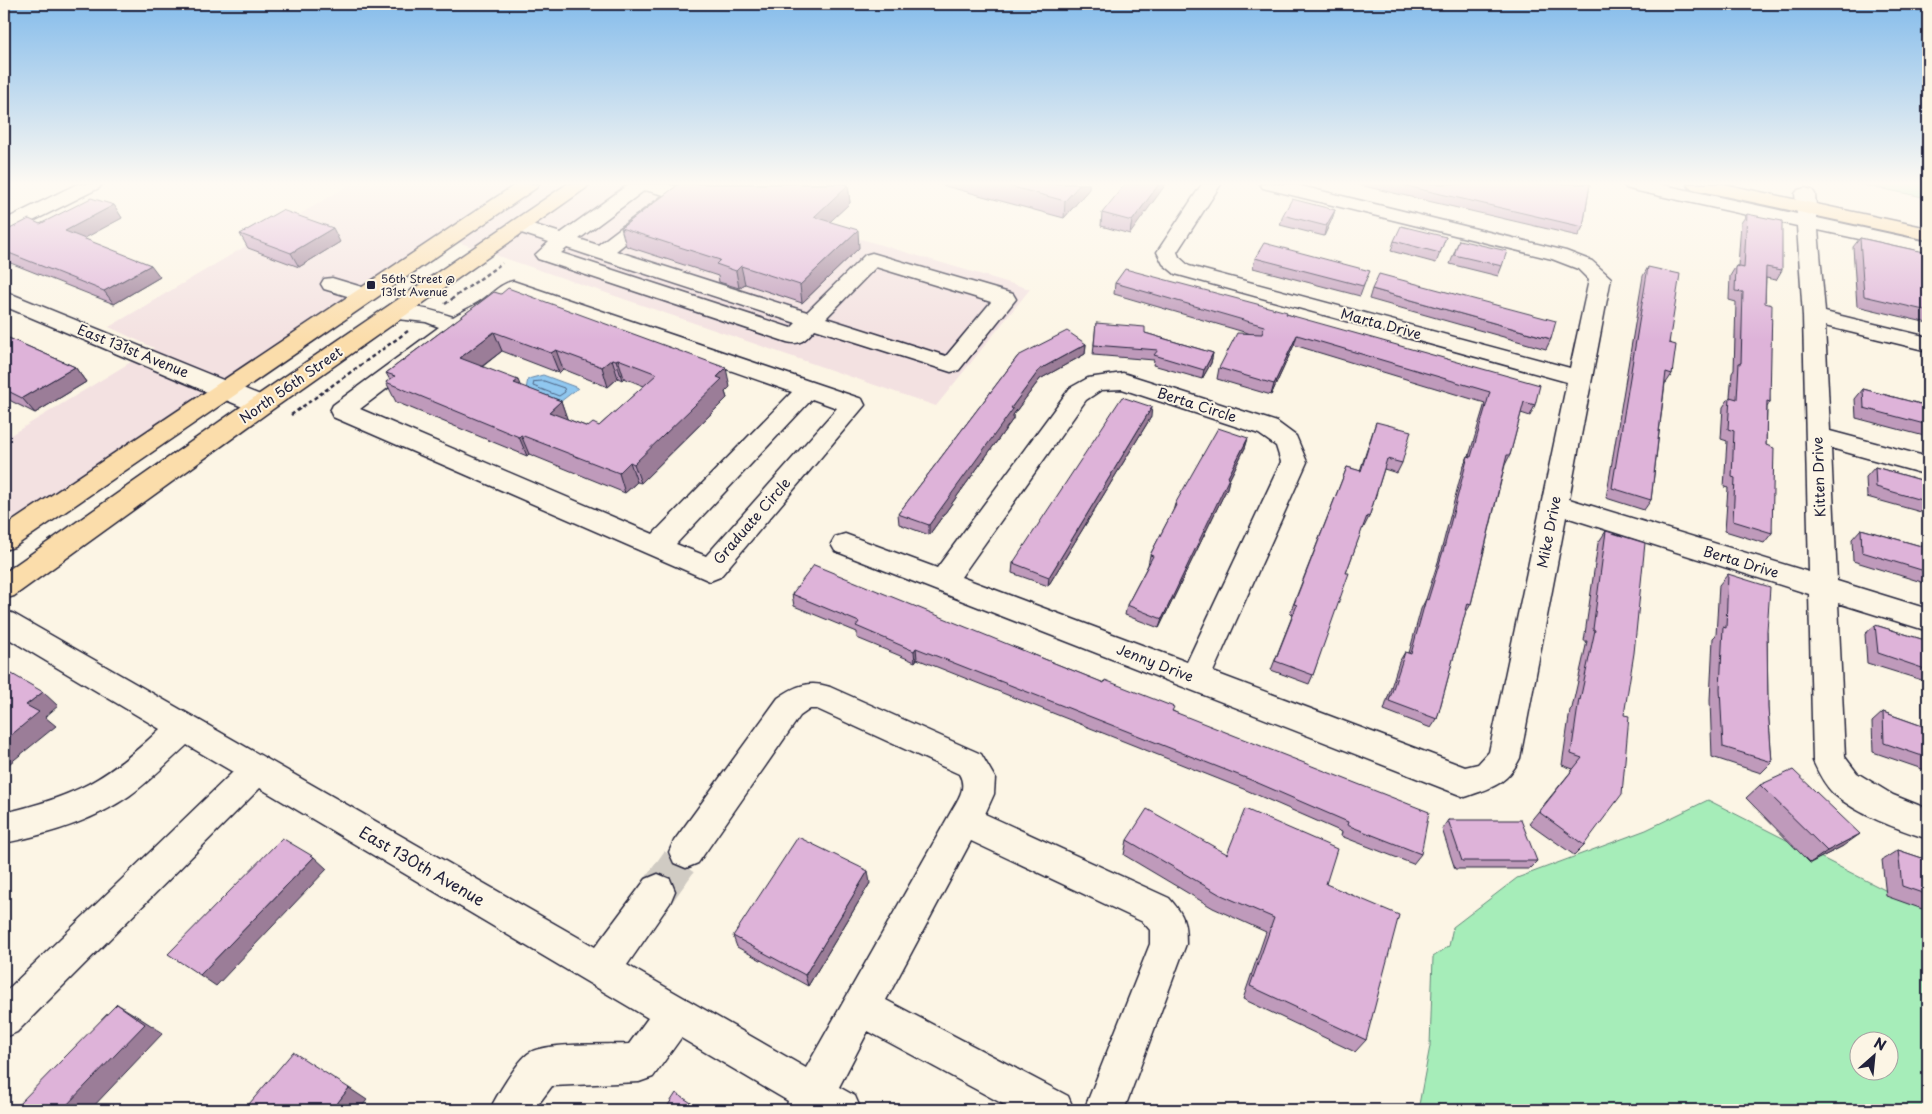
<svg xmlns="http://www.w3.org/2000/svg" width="1932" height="1114" viewBox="0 0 1932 1114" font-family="'Playpen Sans',sans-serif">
  <rect width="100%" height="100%" fill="#fcf5e5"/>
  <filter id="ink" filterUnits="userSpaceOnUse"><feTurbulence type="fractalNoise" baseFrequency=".02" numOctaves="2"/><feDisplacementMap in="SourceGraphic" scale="10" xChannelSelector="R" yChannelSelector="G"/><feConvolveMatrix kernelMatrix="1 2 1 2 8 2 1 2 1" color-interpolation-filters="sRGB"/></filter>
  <g filter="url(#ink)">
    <path fill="#f3e1e1" d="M351,184H675L1030,289L936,406L440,236L4,530V439L154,348L109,327Z"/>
    <path fill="#a6edb9" stroke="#64887a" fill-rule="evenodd" d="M1859,184H1928V198Z
      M1708,800L1928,912V1110H1418L1430,1046L1433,957L1449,946L1453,927L1517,878L1646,830ZM1860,1042H1890V1072H1860Z"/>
    <path fill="#90c7ef" stroke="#6485a7" d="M543,375L578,388L560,402L526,389L528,379Z"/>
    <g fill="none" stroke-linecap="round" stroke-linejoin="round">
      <path stroke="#4e6483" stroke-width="1" d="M544,381L564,388L565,392L559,396L533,386L534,382Z"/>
      <path stroke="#d0cbc3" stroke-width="36" stroke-dasharray="36 18" stroke-linecap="butt" d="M658,891L686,852"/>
      <g stroke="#22223b" stroke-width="3">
        <path id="minor" d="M77,184H102L99,188L11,232L4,234V220Z
          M629,184H667L686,189L689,193L616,251L807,312L865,255L872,253L1013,294L1016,299L959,370L951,372L815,329C806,339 801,346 787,342L538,259L535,255L549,242L512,230L509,226L512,222L519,220L561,233ZM645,190L664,195L598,245L579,239ZM567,248L594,257L796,323L791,328L561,253ZM876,267L991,302L946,356L826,318Z
          M1202,184H1221L1177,252L1179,257L1189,266L1570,368L1589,280L1578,269L1552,259L1263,188L1260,184H1293L1566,251L1592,261L1611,278L1569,499L1809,572L1803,316L1797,226L1633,190L1626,188L1623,184H1659L1797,214L1795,194L1798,190L1805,188L1812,190L1815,194L1817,218L1928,242V254L1818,230L1825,312L1928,337V351L1825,326L1830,431L1928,457V475L1831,448L1837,581L1928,609V631L1838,603L1845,757L1857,773L1893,795L1928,809V839C1898,829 1858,815 1834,794C1825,786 1818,772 1813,761L1809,594L1566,517L1520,758C1507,785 1491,788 1465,797L835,551L831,544L835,537L845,534L937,568L1070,388L1088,378L1123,373L1277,422L1296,436L1307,462L1213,672L1465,767L1478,764L1489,752L1567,382L1175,274L1163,264L1157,252ZM1122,389L1259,434L1276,446L1281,462L1187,662L961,577L1086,400L1101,390Z
          M332,278L372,290L375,295L372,300L364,301L324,289L321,284L324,279Z
          M513,281L862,399L865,405L720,577L710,581L333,417L330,411L333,405L439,327L426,322L387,318L384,313L387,308C408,303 433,310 453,317C461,312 468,309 475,305C489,298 498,284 513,281ZM516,295L792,392L653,534L360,409L464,330L480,319L491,315ZM812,399L837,408L706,556L676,544Z
          M4,291L270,399L273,405L270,411L261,413L252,411L4,306Z
          M4,610L14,614L595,947L646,879L658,874L670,879L675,891L670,903L627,965L806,1068L952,810C959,798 967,787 959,774L817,709H810L800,716L698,863L686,868L674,863L669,852L674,841L778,698C795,686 809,680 830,687L981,754L995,778L994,794L985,814L1169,898C1184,915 1186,921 1186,944L1124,1110H1084L1150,944V930L1143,922L971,841L886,1000L1068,1096L1074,1110H1014L868,1031L839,1087L855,1096L861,1110H786L788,1101L681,1038L653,1077L639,1082L552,1086L534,1110H490C495,1098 518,1060 529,1053C545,1042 608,1045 629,1044L648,1018L260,788L17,1032L4,1038V993L233,772L187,745C168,762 150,781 129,796C93,821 46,835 4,843V813C76,796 106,780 160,729L4,636Z"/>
      </g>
      <g stroke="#22223b" stroke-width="3">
        <path id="major" d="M516,184H539L536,188L14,547L4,550V527Z
          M567,184H589L586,188L270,411L14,596L4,599V573L252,399Z
          M1687,184H1723L1928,228V240L1697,190L1690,188Z"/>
      </g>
      <path stroke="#22223b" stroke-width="2.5" stroke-dasharray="4 3" stroke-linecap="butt" d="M445,304L502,263
        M291,415L408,331"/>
      <use href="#minor" fill="#fcf5e5" fill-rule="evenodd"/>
      <use href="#major" fill="#fbddab" fill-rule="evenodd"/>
    </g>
    <path fill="#bf9abb" stroke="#22223b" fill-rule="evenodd" d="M679,184H846V185H848L850,203L829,222L859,248L802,303L745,284L739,288L719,282L718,276L626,246L621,228Z
      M938,184H1089V189L1064,218Z
      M1355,184H1590L1583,227L1578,236Z
      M1138,185L1130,234L1101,226L1102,213Z
      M114,205L122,218L83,238L160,277L114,304L8,262L4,256V232L40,224Z
      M1335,210L1332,219L1324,236L1280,225L1283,215Z
      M1747,214L1782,270L1776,280L1766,278L1765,303L1770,402L1767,407L1766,445L1772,533L1764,543L1725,531L1728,488L1724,487L1727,441L1721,439L1723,407L1730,397L1732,373L1734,370L1736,302L1729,300L1730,276L1736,266H1738L1741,223Z
      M240,234L340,242L299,267L248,248Z
      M1446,237L1436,263L1391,251L1394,241Z
      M1860,238L1928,253V323L1857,306L1853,247Z
      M1459,240L1502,266L1498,276L1450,264Z
      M1255,258L1366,280L1360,296L1253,268Z
      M1648,267L1669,343L1672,374L1666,383H1665L1651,500L1644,510L1606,498L1643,276Z
      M1115,283L1287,314L1535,405L1530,416L1521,413L1510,455L1505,465L1471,604L1465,614L1437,719L1431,728L1384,710L1399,662L1405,652L1409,653L1421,609L1426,599L1439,559L1463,467L1468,456H1469L1485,403L1294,345L1271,395L1217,379L1219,368L1251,334L1114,294Z
      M1372,289L1551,339L1546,349L1369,299Z
      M494,292L730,387L725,392L727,398L641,483L637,482L625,493L529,454L527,456L396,402L386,382L390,380L386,373ZM502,351L559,373L563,369L608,387L618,378L622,380L624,378L644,386L599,426L588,427L567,419L561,401L520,386L482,367Z
      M1096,323L1145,333L1213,353L1211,363L1202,379L1153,365L1154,360L1093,355Z
      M4,336L75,367L86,382L35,413L11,401L4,393Z
      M1086,344L1085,354L1040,379L1013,415V419L929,535L899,524L898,514L1018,356Z
      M1928,359V404L1922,367Z
      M1863,389L1928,406V437L1856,418L1855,399Z
      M1151,417L1048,586L1012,573L1013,563Z
      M1376,422L1402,463L1397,473L1384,469L1369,517L1364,527L1363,526L1346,573L1313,675L1309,684L1271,670L1293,614L1290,613L1347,467L1360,471Z
      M1248,438L1245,448L1229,480L1227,488L1159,628L1125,615L1127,605L1148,565L1150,555L1173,511L1175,504Z
      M1875,467L1928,482V514L1867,497L1866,477Z
      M1861,529L1928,548V584L1853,561L1852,539Z
      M1606,531L1584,845L1574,855L1529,823L1573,769L1562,765L1570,710L1572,708L1587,641H1584L1598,543Z
      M1728,574L1767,631L1768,708L1772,762L1761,773L1712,757L1710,700L1713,638L1716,635L1719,585Z
      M792,594L1017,648L1173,711L1421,854L1413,864L1341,836L1342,832L1246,790L917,659L915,662L857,638V632L794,606Z
      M1875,625L1928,641V682L1867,663L1865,634Z
      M1883,712L1928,728V771L1873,752L1872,722Z
      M1760,785L1843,846L1810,863L1746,798Z
      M1448,820L1537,861L1529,869H1455L1442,829Z
      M1127,840L1227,854L1326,884L1366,1040L1355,1052L1243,999L1266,932L1213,908L1124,855Z
      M1898,850L1928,860V911L1886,896L1882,860Z
      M870,883L808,986L737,947L733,936Z"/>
    <path fill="#9b7d98" stroke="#22223b" d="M840,184H846V187L848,185L850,203L816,235L814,217Z
      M1080,184H1089V189L1064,218L1065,201Z
      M1159,184H1166L1130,234L1132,221Z
      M114,205L122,218L74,244L65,231Z
      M1335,210L1332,219L1324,236L1326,226Z
      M333,228L340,242L299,267L291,253Z
      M858,230L859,248L802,303L800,285Z
      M151,265L160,277L114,304L104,291Z
      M741,266L745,284L739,288L736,271Z
      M494,332L502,351L468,377L460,358Z
      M1297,335L1294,345L1271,395L1274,384Z
      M1086,344L1085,354L1040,379L1013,415V419L929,535V525L1011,408L1040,369Z
      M556,350L563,369L559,373L551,353Z
      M1213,353L1211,363L1202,379L1204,370Z
      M612,359L618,378L608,387L602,367Z
      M618,359L624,378L622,380L616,360Z
      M75,367L86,382L35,413L22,398Z
      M726,368L730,387L725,392L727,398L641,483L634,464Z
      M518,380L526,400L514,383Z
      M561,401L568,421L549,412Z
      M1152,407L1151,417L1048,586L1049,577Z
      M521,435L529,454L527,456L519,437Z
      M1248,438L1245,448L1229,480L1227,488L1159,628L1162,619L1228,477Z
      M630,462L637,482L625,493L619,473Z
      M916,648L917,659L915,662L914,651Z
      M43,692L58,706L45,717L56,726L4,768V741L26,705Z
      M1860,834L1843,846L1810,863L1827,851Z
      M314,857L327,869L216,986L200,975Z
      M868,871L870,883L808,986L805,975Z
      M117,1004L135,1015L163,1033L90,1110H62Z
      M349,1088L367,1100L359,1110H332Z"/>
    <path fill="#deb3d9" stroke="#22223b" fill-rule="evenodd" d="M679,184H843L848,185L814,217L858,230L800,285L741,266L736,271L716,264L720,260L621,228Z
      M1002,184H1080L1065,201Z
      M1125,184H1133L1138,185L1139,184H1159L1132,221L1102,213Z
      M1398,184H1590L1583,227Z
      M91,198L114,205L65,231L151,265L104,291L4,251V246L10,243L4,240V232L29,219L40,224Z
      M1292,199L1335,210L1326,226L1283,215Z
      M282,210L333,228L291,253L240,234Z
      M1747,214L1782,221V270L1766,267L1765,303L1772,305L1770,402L1767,401L1766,445L1774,448L1772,533L1733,521L1735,478L1732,477L1734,431L1728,429L1730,397L1737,399L1739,363H1741L1743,292L1735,291L1736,266L1744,268Z
      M1401,226L1446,237L1440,253L1394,241Z
      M1860,238L1928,253V311L1864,296Z
      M1459,240L1507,251L1502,266L1454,255Z
      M1264,243L1370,271L1363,286L1255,258Z
      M1648,267L1680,274L1669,343L1676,345L1672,374L1666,372L1651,500L1612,488Z
      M1125,269L1287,312L1286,314L1540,385L1535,405L1524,402L1510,455H1507L1471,604L1468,603L1437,719L1389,701L1405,652L1411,654L1426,599L1428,600L1444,548L1468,456L1471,457L1490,392L1297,335L1274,384L1219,368L1237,333L1262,334L1264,326L1115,283Z
      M1379,274L1556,321L1551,339L1372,289Z
      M508,288L726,368L717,377L722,379L634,464L630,462L619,473L521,435L519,437L386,382L395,376L386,373L494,292L501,294ZM494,332L551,353L556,350L602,367L612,359L616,360L618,359L657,374L599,426L593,423L588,427L549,412L561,401L514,383L518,380L460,358Z
      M1096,323L1145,327V333L1213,353L1204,370L1154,355L1158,350L1094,345Z
      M1067,331L1086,344L1040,369L1011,408L1013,409L929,525L898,514L1018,356Z
      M4,336L75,367L22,398L4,389Z
      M1863,389L1928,406V425L1864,408Z
      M1122,397L1152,407L1049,577L1013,563Z
      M1376,422L1411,431L1402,463L1387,459L1369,517L1367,516L1346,573H1349L1313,675L1275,661L1297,605L1294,604L1347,467L1361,471Z
      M1218,428L1248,438L1228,477L1229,478L1162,619L1127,605L1153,556L1150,555L1176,505L1175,504Z
      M1875,467L1928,482V502L1876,487Z
      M1861,529L1928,548V572L1862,552Z
      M1606,531L1645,543L1634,653L1624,715L1629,716L1622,794L1584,845L1539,812L1582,758L1571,754L1579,699L1580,700L1595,630L1593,629Z
      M814,565L1017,648L1104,683L1105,680L1174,707L1172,711L1429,812L1421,854L1347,825L1348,822L1251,780L916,648L914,651L856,626L859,622L792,594Z
      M1728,574L1770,587L1767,631L1768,708L1772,762L1723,747L1720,689L1723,627L1726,628Z
      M1875,625L1928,641V670L1878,653Z
      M5,670L43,692L26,705L39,712L4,741V671Z
      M1883,712L1928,728V758L1884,743Z
      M1793,770L1860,834L1827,851L1760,785Z
      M1147,809L1227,854L1245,809L1337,849L1326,884L1399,915L1366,1040L1250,986L1274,918L1219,894L1127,840Z
      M1448,820H1521L1537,861H1462Z
      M798,837L868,871L805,975L733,936Z
      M282,838L314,857L200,975L168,954Z
      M1898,850L1928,860V895L1902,886Z
      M117,1004L145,1024L62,1110H13Z
      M293,1052L349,1088L332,1110H244Z
      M676,1093L702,1110H665Z"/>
  </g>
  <linearGradient id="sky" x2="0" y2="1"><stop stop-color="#85bceb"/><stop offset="0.54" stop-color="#fefaf3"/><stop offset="1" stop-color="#fefaf3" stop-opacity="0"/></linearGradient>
  <rect width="1932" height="340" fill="url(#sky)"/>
  <rect fill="#22223b" stroke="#fcf5e5" stroke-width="2" x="366" y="280" width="10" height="10" rx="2.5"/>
  <g text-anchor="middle" stroke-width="4" stroke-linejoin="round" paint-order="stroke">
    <g font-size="11" fill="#22223b" stroke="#fcf5e5" text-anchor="start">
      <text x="381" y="283">56th Street @<tspan x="381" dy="13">131st Avenue</tspan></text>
    </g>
    <g font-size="14" fill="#22223b" stroke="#fcf5e5">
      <text transform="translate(1381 324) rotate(15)" y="5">Marta Drive</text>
      <text transform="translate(133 351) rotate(22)" y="5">East 131st Avenue</text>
      <text transform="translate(291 385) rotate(-35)" y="5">North 56th Street</text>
      <text transform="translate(1197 405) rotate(18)" y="5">Berta Circle</text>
      <text transform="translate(1819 477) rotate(-92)" y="5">Kitten Drive</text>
      <text transform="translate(752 521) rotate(-49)" y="5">Graduate Circle</text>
      <text transform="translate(1549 532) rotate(-79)" y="5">Mike Drive</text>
      <text transform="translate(1741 562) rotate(17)" y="5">Berta Drive</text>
      <text transform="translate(1155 663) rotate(21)" y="5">Jenny Drive</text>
    </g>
    <g font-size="16" fill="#22223b" stroke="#fcf5e5">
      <text transform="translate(422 866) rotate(30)" y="6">East 130th Avenue</text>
    </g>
  </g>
  <rect width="1932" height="1114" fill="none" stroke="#fcf5e5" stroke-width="20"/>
  <rect x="10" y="10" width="1912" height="1094" fill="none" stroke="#22223b" stroke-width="2" filter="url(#ink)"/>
  <g transform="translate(1874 1056) rotate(27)"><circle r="24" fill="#fcf5e5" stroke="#a5a1a1"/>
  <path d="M0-4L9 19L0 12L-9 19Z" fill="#22223b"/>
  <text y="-8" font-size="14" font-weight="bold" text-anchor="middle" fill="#22223b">N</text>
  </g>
</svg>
